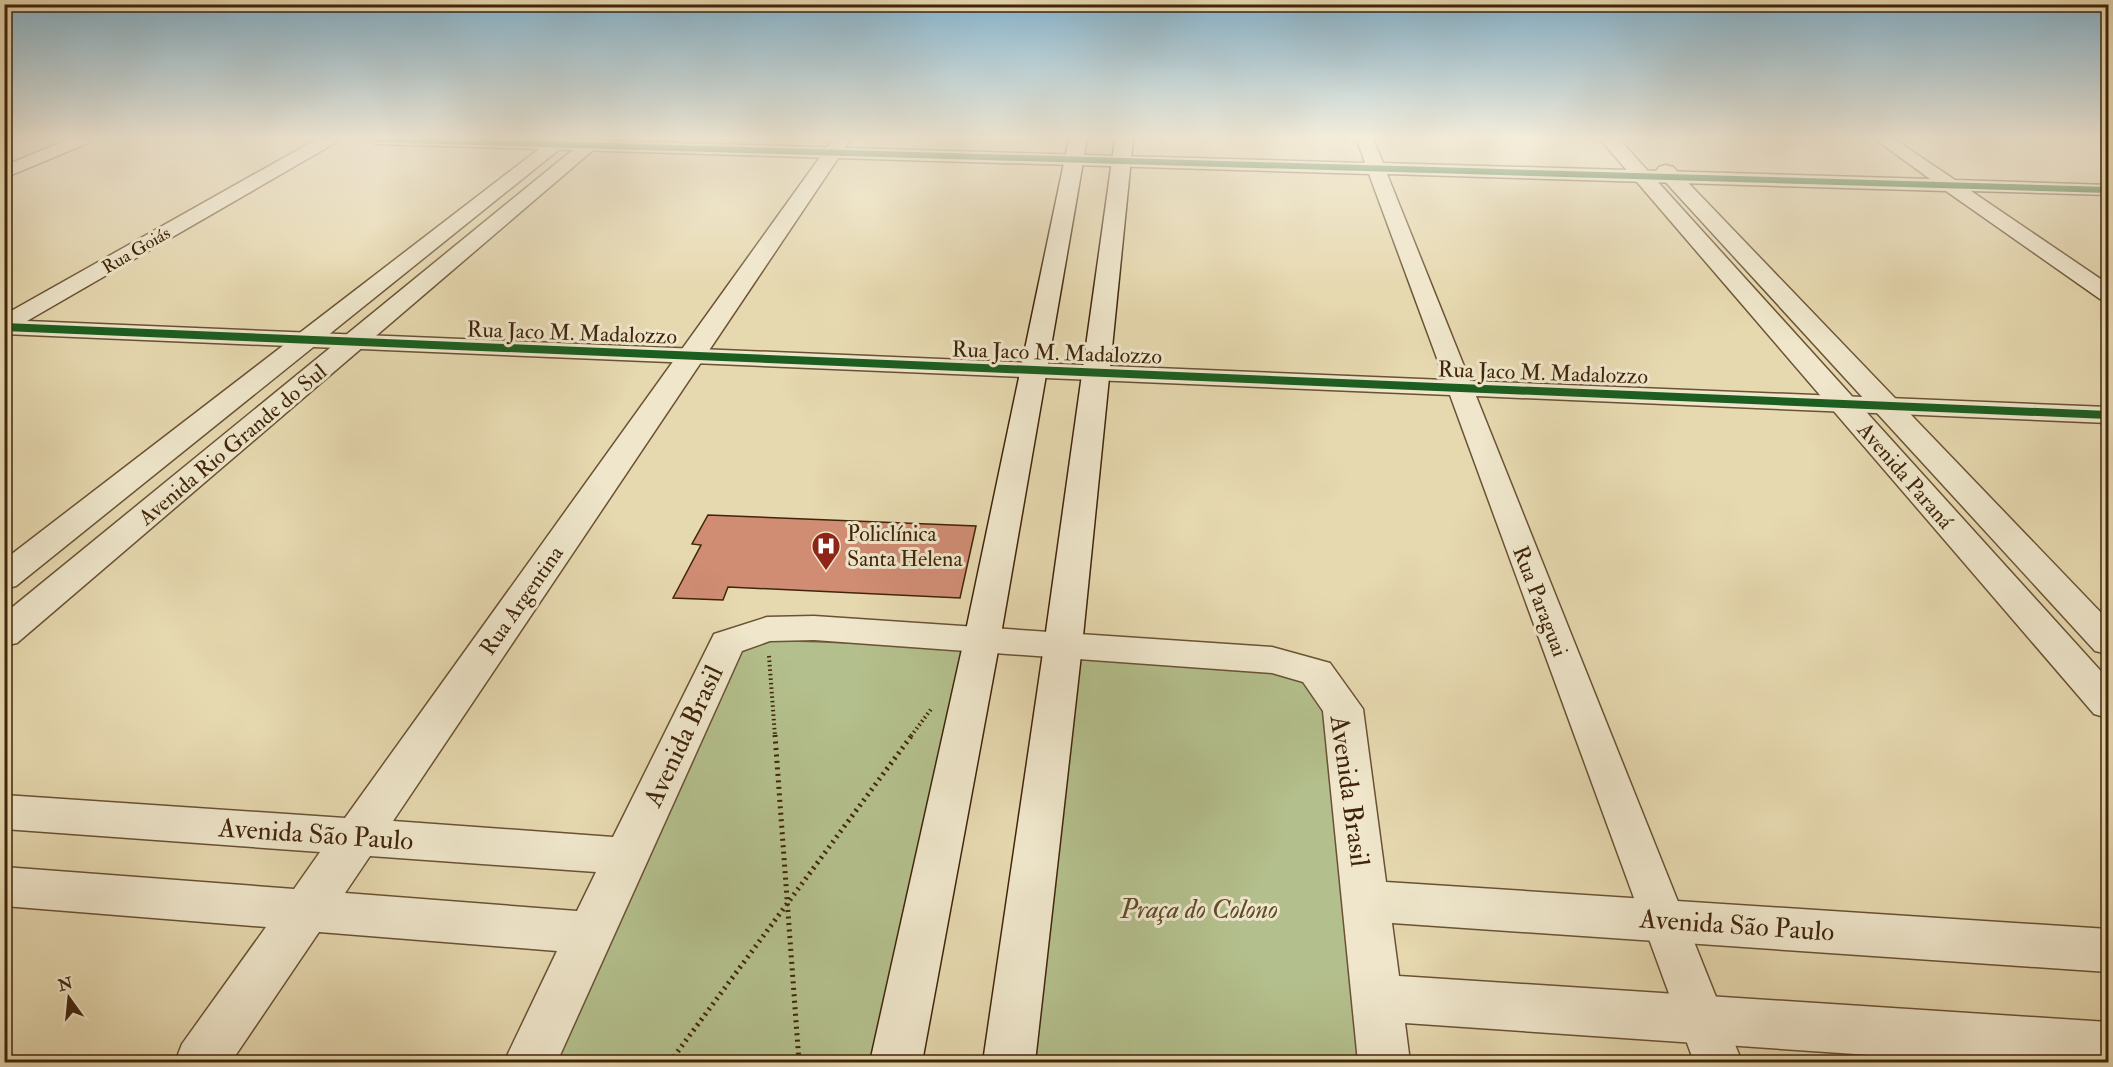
<svg xmlns="http://www.w3.org/2000/svg" width="2113" height="1067" viewBox="0 0 2113 1067" font-family="'IM FELL Double Pica',serif">
  <rect width="100%" height="100%" fill="#e6d8af"/>
  <filter id="stains"><feTurbulence type="fractalNoise" baseFrequency=".00333" numOctaves="4"/><feColorMatrix values="0 0 0 0 .2 0 0 0 0 .09 0 0 0 0 .02 0 0 0 .5 -.17"/></filter>
  <radialGradient id="worn" r=".72"><stop offset=".6" stop-color="#630" stop-opacity="0"/><stop offset="1" stop-color="#630" stop-opacity=".3"/></radialGradient>
  <path fill="#b3bf8c" stroke="#7a724b" stroke-width="1.5" d="M760,640L968,647L878,1062H546L735,651Z
    M1073,655L1273,669L1310,681L1331,710L1369,1062H1027Z"/>
  <path fill="#d08d74" stroke="#41250a" stroke-width="1.5" d="M708,515L976,526L960,598L728,587L723,600L673,598L701,545L692,544Z"/>
  <g fill="none" stroke-linecap="round" stroke-linejoin="round">
    <g stroke="#6a5233" stroke-width="3">
      <path id="minor" d="M69,139H90L88,143L4,178V166Z
        M317,139H337L335,143L27,321L1445,380L1369,174L375,144L367,139H536L1365,163L1357,139H1373L1383,163L1930,179L1875,139H1894L1955,180L2108,185V195L1971,191L2108,284V300L2100,299L1946,191L1387,174L1470,381L2108,407V423L1476,396L1742,1062H1694L1450,395L4,334V315Z"/>
    </g>
    <g stroke="#6a5233" stroke-width="3">
      <path id="tertiary" d="M552,139H572L16,586L4,589V560Z
        M586,139H606L17,643L4,646V614Z
        M833,139H851L393,821L613,837L714,634L767,617L814,616L1272,647L1330,663L1363,709L1386,882L2108,929V972L1392,923L1399,976L2108,1022V1062H1972L1405,1023L1410,1062H1358L1323,711L1303,682L1272,673L814,640L770,641L742,651L557,1062H504L557,951L319,932L231,1062H175L182,1044L266,927L4,906V867L294,889L320,852L4,829V795L345,818ZM370,856L596,872L577,911L345,893Z
        M1600,139H1619L2108,679V718L2094,714Z
        M1666,165L1673,167L2108,620V654L2095,651L1659,175L1656,171L1659,167Z"/>
    </g>
    <g stroke="#41250a" stroke-width="3">
      <path id="secondary" d="M1069,139H1087L1000,640L922,1062H870L964,640Z
        M1115,139H1133L1082,646L1035,1062H983L1044,646Z"/>
    </g>
    <path stroke="#41250a" stroke-width="4" stroke-dasharray="1.5 3" stroke-linecap="butt" d="M769,656L775,736
      M911,736L932,708"/>
    <path stroke="#41250a" stroke-width="5" stroke-dasharray="2 4.5" stroke-linecap="butt" d="M775,735L799,1062
      M670,1062L912,735"/>
    <use href="#minor" fill="#efe6cb" fill-rule="evenodd"/>
    <use href="#tertiary" fill="#efe6cb" fill-rule="evenodd"/>
    <use href="#secondary" fill="#efe6cb" fill-rule="evenodd"/>
    <g stroke="#efe6cb" stroke-width="8">
      <path id="cycleway-far1" d="M375,139L2108,190"/>
    </g>
    <g stroke="#efe6cb" stroke-width="10">
      <path id="cycleway" d="M4,327L2108,415"/>
    </g>
    <use href="#cycleway-far1" stroke="#1b5e20" stroke-width="6"/>
    <use href="#cycleway" stroke="#1b5e20" stroke-width="8"/>
  </g>
  <linearGradient id="sky" x2="0" y2="1"><stop stop-color="#87b6d0"/><stop offset="0.48" stop-color="#f4eddb"/><stop offset="1" stop-color="#f4eddb" stop-opacity="0"/></linearGradient>
  <rect width="2113" height="288" fill="url(#sky)"/>
  <defs>
    <g id="hospital-pin" transform="scale(1.5)"><path d="M0 17L-7.5 6A9.5 9.5 0 1 1 7.5 6Z" fill="#8f2418" stroke="#efe6cb"/><path d="M-5-5h3v3.5h4V-5h3V5h-3V1.5h-4V5h-3Z" fill="#fff"/></g>
  </defs>
  <g fill-rule="evenodd">
    <use href="#hospital-pin" x="826" y="546"/>
  </g>
  <g text-anchor="middle" stroke-width="6" stroke-linejoin="round" paint-order="stroke">
    <g font-size="18" fill="#41250a" stroke="#efe6cb">
      <text transform="translate(136 250) rotate(-30)" y="6">Rua Goiás</text>
    </g>
    <g font-size="22" fill="#41250a" stroke="#efe6cb">
      <text transform="translate(572 332) rotate(2)" y="8">Rua Jaco M. Madalozzo</text>
      <text transform="translate(1057 352) rotate(2)" y="8">Rua Jaco M. Madalozzo</text>
      <text transform="translate(1543 372) rotate(2)" y="8">Rua Jaco M. Madalozzo</text>
      <text transform="translate(232 444) rotate(-40)" y="8">Avenida Rio Grande do Sul</text>
      <text transform="translate(1906 475) rotate(49)" y="8">Avenida Paraná</text>
      <text transform="translate(521 600) rotate(-55)" y="8">Rua Argentina</text>
      <text transform="translate(1541 601) rotate(69)" y="8">Rua Paraguai</text>
    </g>
    <g font-size="22" fill="#41250a" stroke="#efe6cb" text-anchor="start">
      <text x="847" y="541">Policlínica<tspan x="847" dy="25">Santa Helena</tspan></text>
    </g>
    <g font-size="27" fill="#41250a" stroke="#efe6cb">
      <text transform="translate(683 736) rotate(-65)" y="9">Avenida Brasil</text>
      <text transform="translate(1350 791) rotate(82)" y="9">Avenida Brasil</text>
      <text transform="translate(316 834) rotate(4)" y="9">Avenida São Paulo</text>
      <text transform="translate(1737 925) rotate(4)" y="9">Avenida São Paulo</text>
    </g>
    <g font-size="27" font-style="italic" fill="#5e4c2a" stroke="#efe6cb">
      <text x="1199" y="918">Praça do Colono</text>
    </g>
  </g>
  <rect width="2113" height="1067" fill="none" stroke="#e6d8af" stroke-width="24"/>
  <rect x="6" y="6" width="2101" height="1055" fill="none" stroke="#41250a" stroke-width="3"/>
  <rect x="12" y="12" width="2089" height="1043" fill="none" stroke="#41250a" stroke-width="1.5"/>
  <g transform="translate(69 998) rotate(345)" stroke="#efe6cb" stroke-width="4.5" paint-order="stroke">
  <path d="M0-4.5L10 22L0 15L-10 22Z" fill="#41250a"/>
  <text y="-9" font-size="16" font-weight="bold" text-anchor="middle" fill="#41250a">N</text>
  </g>
  <rect width="100%" height="100%" filter="url(#stains)"/>
  <rect width="100%" height="100%" fill="url(#worn)"/>
</svg>
